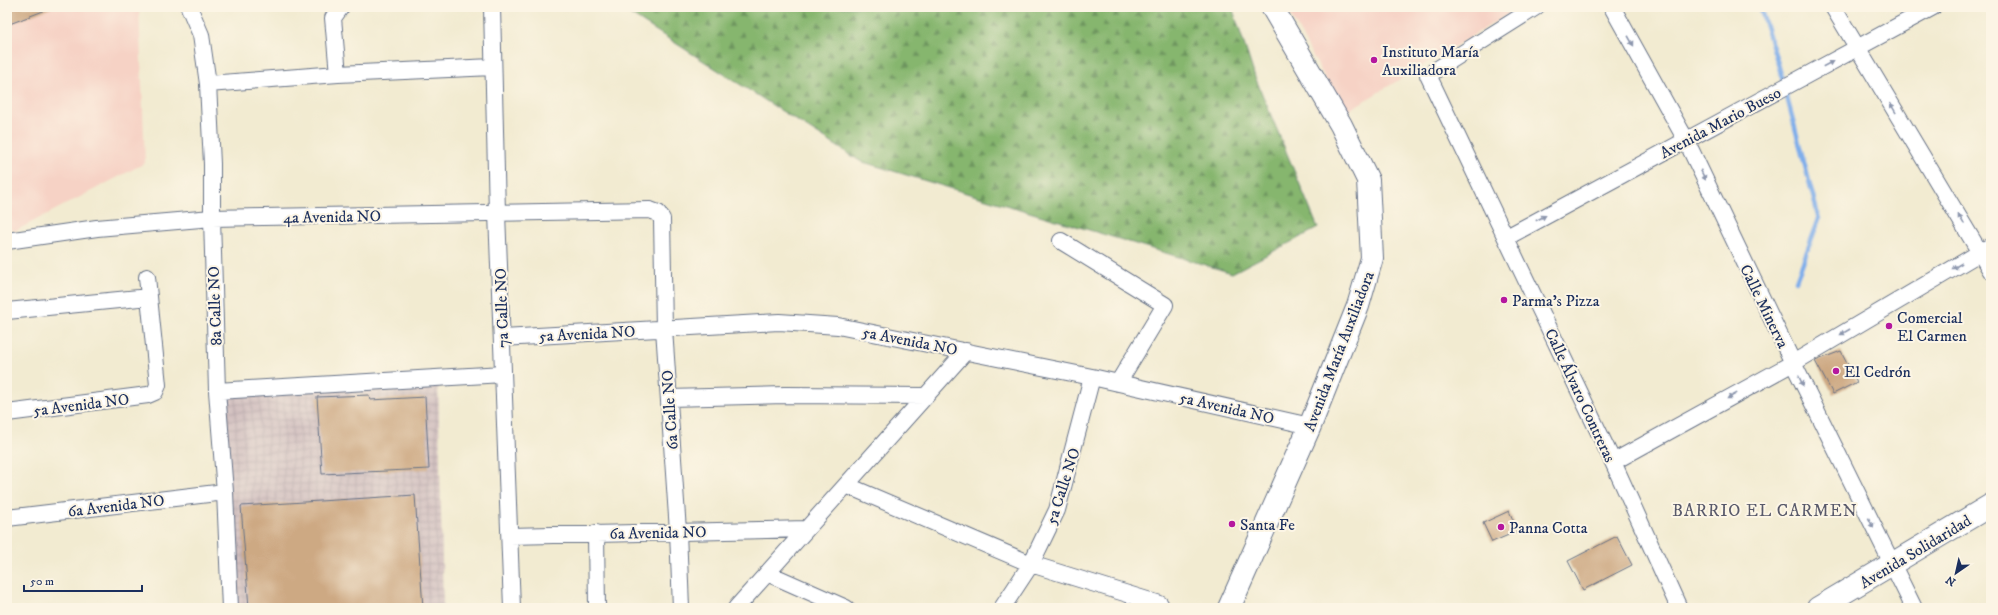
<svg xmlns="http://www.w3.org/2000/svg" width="1998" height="615" viewBox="0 0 1998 615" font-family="'IM FELL DW Pica',serif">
  <defs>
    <pattern id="industrial-grid" width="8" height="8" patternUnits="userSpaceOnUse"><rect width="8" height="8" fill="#d1bfbf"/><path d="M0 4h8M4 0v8" fill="none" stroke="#b3a4a7"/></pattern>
    <pattern id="forest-firs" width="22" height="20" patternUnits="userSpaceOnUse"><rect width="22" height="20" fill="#86b66e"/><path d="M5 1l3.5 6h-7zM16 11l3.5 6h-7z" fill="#6d945e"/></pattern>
  </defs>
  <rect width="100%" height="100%" fill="#fcf5e5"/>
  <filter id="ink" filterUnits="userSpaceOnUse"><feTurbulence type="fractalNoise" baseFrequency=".025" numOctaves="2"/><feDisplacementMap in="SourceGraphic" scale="8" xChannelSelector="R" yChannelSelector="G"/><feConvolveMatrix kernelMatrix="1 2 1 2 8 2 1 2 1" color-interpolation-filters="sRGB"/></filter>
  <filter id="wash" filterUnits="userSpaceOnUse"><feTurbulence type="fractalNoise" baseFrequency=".012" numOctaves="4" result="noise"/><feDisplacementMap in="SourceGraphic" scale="16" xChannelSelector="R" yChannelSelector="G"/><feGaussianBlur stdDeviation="0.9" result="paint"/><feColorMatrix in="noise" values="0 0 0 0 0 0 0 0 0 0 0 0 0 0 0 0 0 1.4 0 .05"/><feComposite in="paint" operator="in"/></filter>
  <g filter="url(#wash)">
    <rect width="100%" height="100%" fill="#f2ebd1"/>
    <path fill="#f6d2c5" d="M7,7H139L145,163L15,231L7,227Z
      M1286,7H1520L1344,113Z"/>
    <path fill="url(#industrial-grid)" d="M438,374L443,608H233L219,389Z"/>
    <path fill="url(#forest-firs)" stroke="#507266" d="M619,7H1232L1255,77L1318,228L1232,273L860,161Z"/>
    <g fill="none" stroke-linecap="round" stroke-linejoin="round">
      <path stroke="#7faeea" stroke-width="4.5" d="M1760,7L1779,67L1819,219L1796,281"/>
    </g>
    <g id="blocks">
      <path fill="#cda983" d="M7,7H51V8L7,25Z
        M1841,351L1857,382L1833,394L1815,361Z
        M369,395L370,400L425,397L429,469L322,474L317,397Z
        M415,495L423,608H249L241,506Z
        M1509,511L1518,531L1492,542L1483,523Z
        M1617,536L1632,565L1583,590L1568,561Z"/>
    </g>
  </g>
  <g filter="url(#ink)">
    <use href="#blocks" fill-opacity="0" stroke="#667186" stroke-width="1"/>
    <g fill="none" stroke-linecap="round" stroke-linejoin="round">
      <g stroke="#667186" stroke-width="18">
        <path id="street" d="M189,7L201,35L208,84L212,164V218L217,391L225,492L230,608
          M492,7L497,213L512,608
          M1536,7L1428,75L1613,462L1679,608
          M1612,7L1686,140L1793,363L1914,608
          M1833,7L1991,271
          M338,74L333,18L341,7
          M208,84L338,74L493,67
          M1507,237L1933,7
          M7,241L97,228L212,218L650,210L658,213L662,219L664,329L678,531L681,608
          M1061,241L1165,305L1118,383
          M7,311L149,297
          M502,338L779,322L838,326L1092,377L1310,426
          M217,391L503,374
          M669,398L785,395L926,396
          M7,413L148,395L155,392L158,385L147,277
          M1613,462L1793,363L1991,246
          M846,485L1031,564L1160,604
          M7,518L225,492
          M596,533L597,608
          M510,536L806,529
          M767,573L846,608
          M736,608L966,351
          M1002,608L1031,564L1057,510L1092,377"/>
      </g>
      <g stroke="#667186" stroke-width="24">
        <path id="secondary" d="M1229,608L1310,426L1358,306L1372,258L1368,180L1341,125L1272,7
          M1818,608L1991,505"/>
      </g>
      <use href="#street" stroke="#fff" stroke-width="16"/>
      <use href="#secondary" stroke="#fff" stroke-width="22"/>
    </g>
    <defs><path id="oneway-solid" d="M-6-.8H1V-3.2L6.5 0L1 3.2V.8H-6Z"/></defs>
    <g fill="#8d97ae">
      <use href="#oneway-solid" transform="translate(1631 41) rotate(61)"/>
      <use href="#oneway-solid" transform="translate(1828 64) rotate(-28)"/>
      <use href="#oneway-solid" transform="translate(1893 108) rotate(-121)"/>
      <use href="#oneway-solid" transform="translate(1703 175) rotate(64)"/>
      <use href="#oneway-solid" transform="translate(1541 218) rotate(-28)"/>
      <use href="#oneway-solid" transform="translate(1961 219) rotate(-121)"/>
      <use href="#oneway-solid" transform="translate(1957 266) rotate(150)"/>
      <use href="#oneway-solid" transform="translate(1845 332) rotate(150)"/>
      <use href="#oneway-solid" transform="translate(1801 381) rotate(64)"/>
      <use href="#oneway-solid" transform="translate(1732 396) rotate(151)"/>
      <use href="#oneway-solid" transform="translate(1871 523) rotate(64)"/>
    </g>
  </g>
  <g fill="#b5179e" stroke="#fcf5e5" stroke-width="1.5">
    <circle cx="1374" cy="60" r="4"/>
    <circle cx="1504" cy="300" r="4"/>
    <circle cx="1889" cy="326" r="4"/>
    <circle cx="1836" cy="371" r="4"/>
    <circle cx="1232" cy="524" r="4"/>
    <circle cx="1501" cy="527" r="4"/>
  </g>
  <g text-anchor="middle" stroke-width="4" stroke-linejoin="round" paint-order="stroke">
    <g font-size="16" fill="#1b2f5e" stroke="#fcf5e5" text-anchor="start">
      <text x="1382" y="57">Instituto María<tspan x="1382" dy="18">Auxiliadora</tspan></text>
      <text x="1512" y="306">Parma's Pizza</text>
      <text x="1897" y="323">Comercial<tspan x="1897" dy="18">El Carmen</tspan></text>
      <text x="1844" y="377">El Cedrón</text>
      <text x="1240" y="530">Santa Fe</text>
      <text x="1509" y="533">Panna Cotta</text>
    </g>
    <g font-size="16" fill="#1b2f5e" stroke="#fcf5e5">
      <text transform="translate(1720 122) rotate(-28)" y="6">Avenida Mario Bueso</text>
      <text transform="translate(332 216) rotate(-1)" y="6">4a Avenida NO</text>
      <text transform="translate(214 306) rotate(-92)" y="6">8a Calle NO</text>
      <text transform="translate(1765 306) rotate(64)" y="6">Calle Minerva</text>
      <text transform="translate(501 308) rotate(-92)" y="6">7a Calle NO</text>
      <text transform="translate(587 333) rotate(-3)" y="6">5a Avenida NO</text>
      <text transform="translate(910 340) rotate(11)" y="6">5a Avenida NO</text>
      <text transform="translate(1338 351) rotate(-69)" y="6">Avenida María Auxiliadora</text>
      <text transform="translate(1581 395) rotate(65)" y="6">Calle Álvaro Contreras</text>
      <text transform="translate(81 404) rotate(-7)" y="6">5a Avenida NO</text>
      <text transform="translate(1227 407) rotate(13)" y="6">5a Avenida NO</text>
      <text transform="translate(669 410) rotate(-94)" y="6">6a Calle NO</text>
      <text transform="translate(1062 486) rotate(-72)" y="6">5a Calle NO</text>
      <text transform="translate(116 505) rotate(-7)" y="6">6a Avenida NO</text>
      <text transform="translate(658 532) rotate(-1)" y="6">6a Avenida NO</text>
      <text transform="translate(1915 551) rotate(-31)" y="6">Avenida Solidaridad</text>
    </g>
    <g font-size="17" letter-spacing="1" fill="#595a6b" stroke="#fcf5e5">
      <text x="1765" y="516">BARRIO EL CARMEN</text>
    </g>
  </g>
  <rect width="1998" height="615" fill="none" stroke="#fcf5e5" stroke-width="24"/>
  <g transform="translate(1956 573) rotate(214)" stroke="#fcf5e5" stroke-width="3" paint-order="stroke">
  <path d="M0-3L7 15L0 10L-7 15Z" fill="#1b2f5e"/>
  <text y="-6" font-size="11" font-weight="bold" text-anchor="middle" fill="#1b2f5e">N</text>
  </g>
  <path d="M24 585v6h118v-6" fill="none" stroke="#1b2f5e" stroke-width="2"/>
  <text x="30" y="585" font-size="12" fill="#1b2f5e" stroke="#fcf5e5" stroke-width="3" paint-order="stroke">50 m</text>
</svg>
